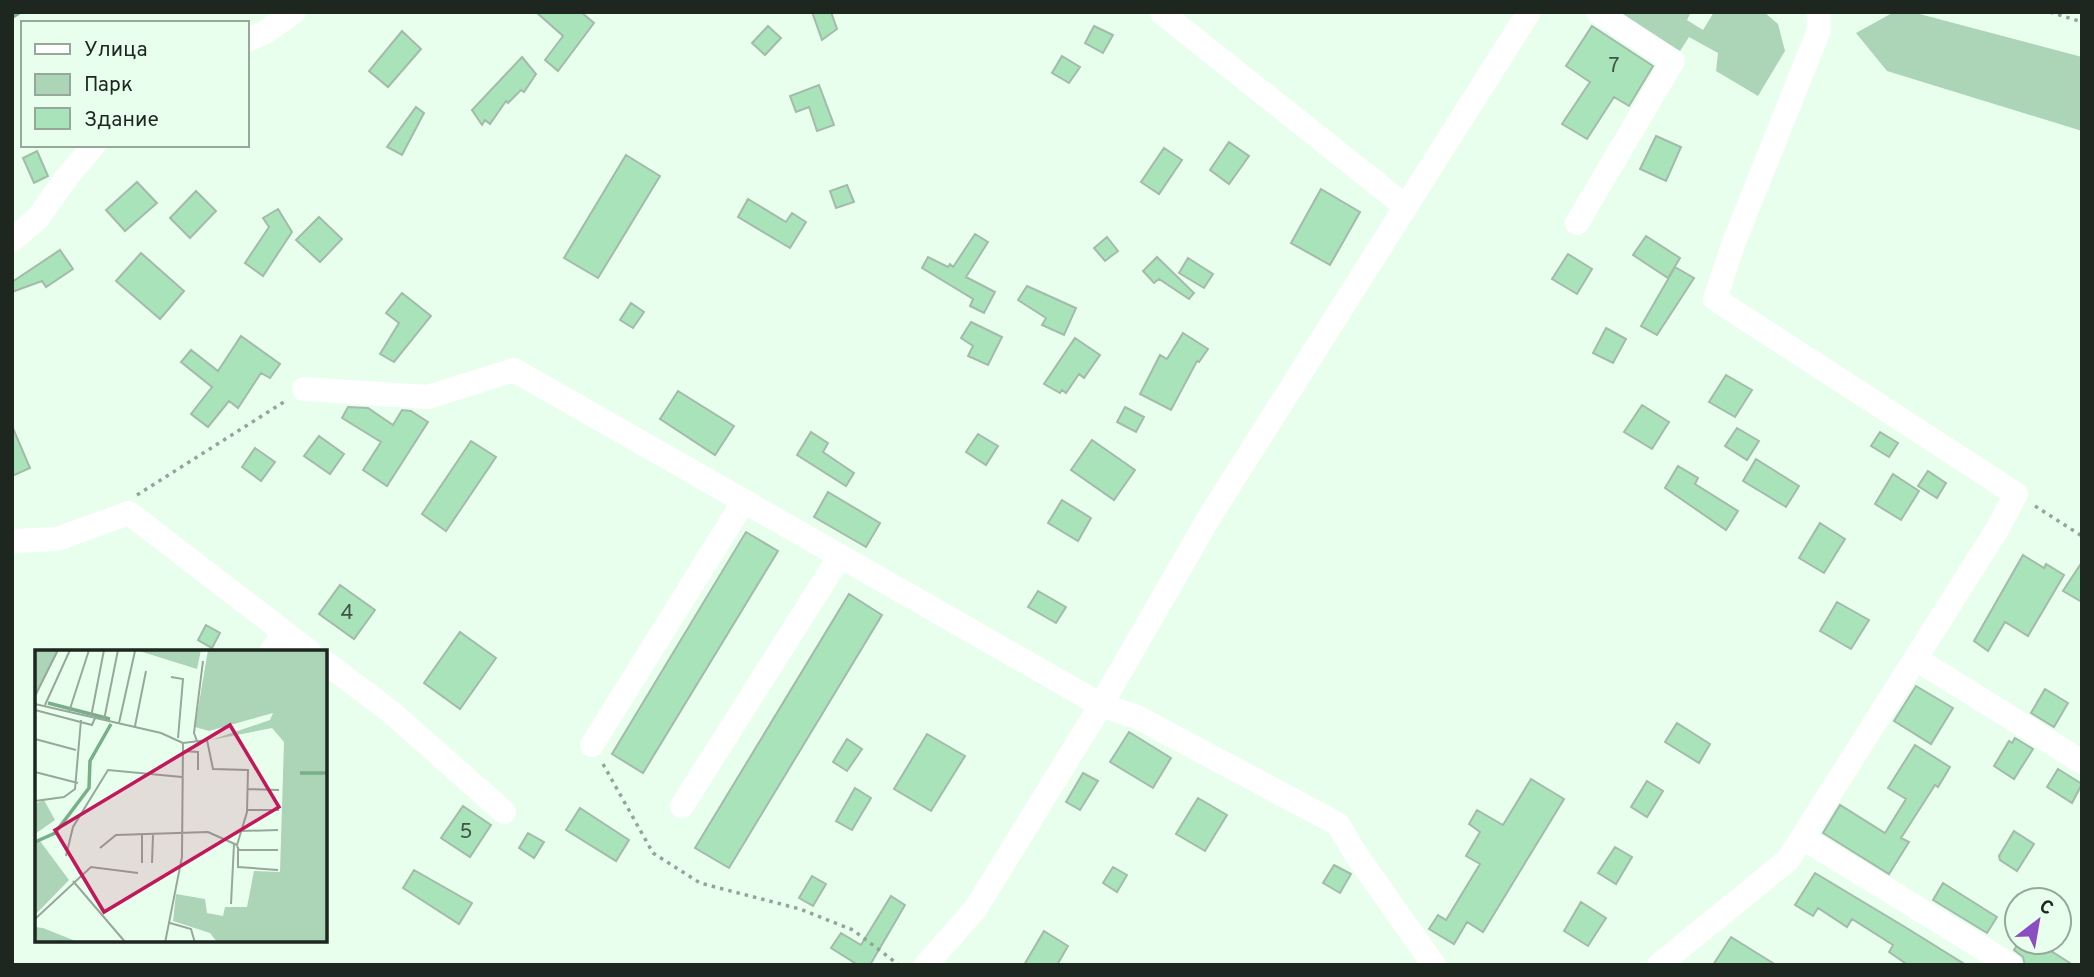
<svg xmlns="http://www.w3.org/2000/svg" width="2094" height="977" viewBox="0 0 2094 977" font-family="Overpass,sans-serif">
  <rect width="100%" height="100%" fill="#e8ffee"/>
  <path fill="#acd4b7" d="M1619,12H1691L1687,20L1703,30L1714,12H1764L1778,24L1785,51L1758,96L1716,71L1718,53L1689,37L1680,51L1617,16Z
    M1894,12H1912L2082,57V131L1887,71L1856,33Z"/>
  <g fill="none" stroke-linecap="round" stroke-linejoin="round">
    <path stroke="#76af88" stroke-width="6" d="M12,16L18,12"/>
  </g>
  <path fill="#a8e3b9" stroke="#a4baaa" stroke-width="2" d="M536,12H581L594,23L558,71L545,60L563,36Z
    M812,12H831L837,29L822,40Z
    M768,26L781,38L765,55L752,43Z
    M1094,26L1113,35L1103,53L1085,43Z
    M1592,26L1653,66L1629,106L1614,97L1587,139L1562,124L1590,82L1566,66Z
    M402,31L421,49L388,87L369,71Z
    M1062,56L1080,67L1069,83L1052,73Z
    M522,57L536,74L524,92L521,90L508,103L506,101L490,124L485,120L482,125L472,110Z
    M819,85L834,125L817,131L809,107L796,112L790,96Z
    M416,107L424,113L402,155L387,147Z
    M1656,136L1681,147L1666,181L1640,169Z
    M1229,142L1249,156L1229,184L1210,170Z
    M1164,148L1182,160L1159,194L1141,182Z
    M37,151L48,176L34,183L23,158Z
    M626,155L660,176L598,278L564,258Z
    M137,182L157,203L125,231L106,210Z
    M847,185L854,202L836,208L830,191Z
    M1321,189L1360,212L1330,265L1291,243Z
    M196,191L216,211L190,238L170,218Z
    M748,199L786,222L792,213L806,222L790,248L738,217Z
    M278,209L292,232L263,276L245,263L269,227L263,218Z
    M319,217L342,239L320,262L296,240Z
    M975,234L988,242L966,277L995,292L984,313L970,306L973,299L922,268L928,257L948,267L950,264L953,267Z
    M1646,236L1680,258L1668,278L1633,255Z
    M1107,237L1118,251L1105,261L1094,248Z
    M60,250L73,269L46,287L42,281L12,292V282Z
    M141,253L184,291L160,319L116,281Z
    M1568,254L1592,269L1577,294L1552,279Z
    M1157,257L1194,293L1189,299L1159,279L1154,283L1143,271Z
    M1188,258L1213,274L1204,288L1179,273Z
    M1675,267L1694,278L1657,335L1641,326Z
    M1027,286L1076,308L1064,335L1042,325L1046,318L1018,300Z
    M402,293L431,316L394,362L380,354L399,323L386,313Z
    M631,303L644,312L633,328L620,320Z
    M971,322L1002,337L988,365L968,356L973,346L961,338Z
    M1606,328L1626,339L1613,363L1593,353Z
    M1183,333L1208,349L1199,362L1197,361L1171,410L1140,394L1160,355L1167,359Z
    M241,336L280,364L270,378L261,373L238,408L229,401L208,427L191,414L212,387L181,362L191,350L218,371Z
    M1075,338L1100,355L1084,378L1079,374L1066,393L1062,390L1060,393L1044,384Z
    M1726,375L1752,390L1735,417L1709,402Z
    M678,391L734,426L715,455L660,419Z
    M1642,405L1669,422L1652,449L1624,432Z
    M348,407L368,408L393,425L402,410L411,411L428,422L387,486L363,470L381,442L342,418Z
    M1125,407L1144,417L1136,432L1117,422Z
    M12,426L30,468L12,476Z
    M1737,428L1759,441L1747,460L1725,446Z
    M811,432L828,443L823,452L854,473L846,486L797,455Z
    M1880,432L1898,443L1889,457L1871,446Z
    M978,434L998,446L986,465L966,452Z
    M319,436L344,454L330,474L304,456Z
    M1092,440L1135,470L1114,500L1071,470Z
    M471,441L496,457L446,531L422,514Z
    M255,448L275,462L261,481L242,467Z
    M1756,459L1799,486L1786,507L1743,481Z
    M1678,466L1698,478L1695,484L1738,511L1726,530L1665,488Z
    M1928,471L1946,483L1937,498L1918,486Z
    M1893,474L1919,491L1901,520L1875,504Z
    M828,492L880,523L866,547L814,517Z
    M1062,500L1091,518L1078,541L1048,523Z
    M1820,523L1845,539L1824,573L1799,558Z
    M746,532L778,551L643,773L612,754Z
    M2023,555L2044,568L2046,564L2064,575L2028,636L2005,622L1988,651L1974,641Z
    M2082,562V602L2063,591Z
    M340,585L375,610L354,639L319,614Z
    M1038,591L1066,607L1056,623L1028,607Z
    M849,594L882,615L729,868L695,848Z
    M1837,602L1869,620L1851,649L1820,631Z
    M206,625L220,633L212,648L198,640Z
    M460,632L496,658L460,709L424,683Z
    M1916,686L1953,708L1931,744L1894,721Z
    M2045,689L2068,703L2054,727L2031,713Z
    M1677,723L1710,744L1699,763L1665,742Z
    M1129,732L1171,758L1153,788L1110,762Z
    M927,734L965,756L931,811L894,789Z
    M2015,738L2033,749L2014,779L1994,766L2009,741L2012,743Z
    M847,739L862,749L847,771L833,762Z
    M1915,745L1950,767L1938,787L1935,785L1901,838L1909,842L1889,874L1823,833L1840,805L1885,833L1906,799L1888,788Z
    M2058,769L2082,784L2072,803L2047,787Z
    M1083,773L1098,781L1080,810L1066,802Z
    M1531,779L1564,799L1483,932L1467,922L1454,944L1429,929L1438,915L1446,920L1480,864L1466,856L1480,832L1469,824L1477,810L1503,825Z
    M1647,781L1663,791L1647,817L1631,807Z
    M855,788L871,798L852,830L836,821Z
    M1198,798L1227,815L1205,851L1176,834Z
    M463,806L491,825L470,857L441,838Z
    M580,808L629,840L616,861L566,830Z
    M2014,831L2034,844L2017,871L2000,860L1999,856Z
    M528,833L544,842L534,858L519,848Z
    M1615,847L1632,857L1616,884L1598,873Z
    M1334,865L1351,874L1340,893L1323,883Z
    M1113,867L1127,875L1117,892L1103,883Z
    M414,870L472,903L459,924L403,888Z
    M1815,873L1905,927L1966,965H1908L1889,952L1893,945L1852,919L1847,927L1818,908L1813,916L1795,905Z
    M812,876L826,884L813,906L799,898Z
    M1943,883L1997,917L1987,933L1933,900Z
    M891,896L905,905L870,965H858L831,948L841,933L861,945Z
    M1581,902L1606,918L1588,946L1564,931Z
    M1044,931L1068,946L1057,965H1024Z
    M1731,937L1776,965H1713Z
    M2019,942H2037L2073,965H2025L2023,957L2014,950Z"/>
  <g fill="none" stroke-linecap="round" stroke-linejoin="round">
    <path stroke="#93a598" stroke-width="3.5" stroke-dasharray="3.5 5" stroke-linecap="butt" d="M2050,12L2082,22
      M137,495L287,400
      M2035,506L2082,536
      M603,764L653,853L700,883L800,909L853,930L899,965"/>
    <path stroke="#fff" stroke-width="24" d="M1161,12L1405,206
      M247,40L264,33L294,12
      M1577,223L1673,61L1598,12
      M12,240L38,218L67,177L94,145
      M304,389L428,397L514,370L1101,705L1137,717L1338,824L1355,853L1434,965
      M12,541L57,539L129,513L310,652
      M271,652L284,633
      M1916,659L2082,762
      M326,663L391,712L504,812
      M592,745L744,501
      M682,806L840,556
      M1803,838L2010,965
      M926,965L976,908L1101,705L1210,516L1529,12
      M1659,965L1788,860L1998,528L2016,494L1715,299L1734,242L1819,30V12"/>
  </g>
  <g text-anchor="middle" stroke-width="6" stroke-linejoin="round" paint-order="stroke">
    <g font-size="21" fill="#405546">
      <text x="1614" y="72">7</text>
      <text x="347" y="619">4</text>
      <text x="466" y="838">5</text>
    </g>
  </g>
  <g transform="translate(35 650)">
    <rect width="292" height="292" fill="#e8ffee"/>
    <path d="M0,0H23L0,46ZM101,0H166L162,19ZM173,0H292V292H182L175,283L138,271L141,244L170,249L172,263L188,266L190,257H212L219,221L245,222L249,92L237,78L176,90L235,70L238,63L174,81L160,77ZM9,150L20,170L0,184V154ZM5,191L34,230L0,265V192ZM0,277L8,278L43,292H0Z" fill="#acd4b7"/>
    <path fill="none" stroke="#76af88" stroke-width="3.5" d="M13,53L75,69M265,123H293M0,192L20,183L54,138L55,111L76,74"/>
    <path fill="none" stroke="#97a89b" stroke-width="2" d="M136,27L148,29L143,88M0,46L23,0M0,54L126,83L148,93M10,55L35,0M0,60L57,75L60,68M34,62L54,0M56,67L69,0M69,70L83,0M84,73L100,1M100,76L111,21M0,89L41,100M162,91L159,83L168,11M148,101L163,102V120M0,122L43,133M213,139L244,140M0,151L29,147L40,139L46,70M212,160H244M206,181L243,180M202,196L204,200H243M203,197V217L243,220M65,198L81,185L173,182L202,195L212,162L213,120L178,119L172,90L148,93M31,206L38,177L73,120L147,127M107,213V185M117,213L118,185M38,231L91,293M196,254L199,194M0,269L56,217L103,223M135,273L156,279L160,293M130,293L147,207L148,93"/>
    <path fill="#c2185b" fill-opacity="0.15" stroke="#c2185b" stroke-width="3.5" d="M195,75L244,157L69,262L20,180Z"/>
    <rect width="292" height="292" fill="none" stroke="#1d261f" stroke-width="3.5"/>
  </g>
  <rect width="2094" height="977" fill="none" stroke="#1d261f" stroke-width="28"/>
  <rect x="21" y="21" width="228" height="126" fill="#e8ffee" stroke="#97a89b" stroke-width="2"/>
  <rect x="35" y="44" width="35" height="10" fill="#ffffff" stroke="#97a89b" stroke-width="2"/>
  <text x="84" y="56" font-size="21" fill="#1d261f">Улица</text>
  <rect x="35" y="74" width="35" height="21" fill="#acd4b7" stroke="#97a89b" stroke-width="2"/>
  <text x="84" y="91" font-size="21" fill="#1d261f">Парк</text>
  <rect x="35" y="108" width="35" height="21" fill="#a8e3b9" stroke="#97a89b" stroke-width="2"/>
  <text x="84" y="126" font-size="21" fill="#1d261f">Здание</text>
  <g transform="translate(2038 921) rotate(31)"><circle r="33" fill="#e8ffee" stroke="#97a89b" stroke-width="2"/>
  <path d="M0-5L12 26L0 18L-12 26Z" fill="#8d4dc2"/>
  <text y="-10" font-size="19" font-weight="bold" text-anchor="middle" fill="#1d261f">С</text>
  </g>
</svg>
